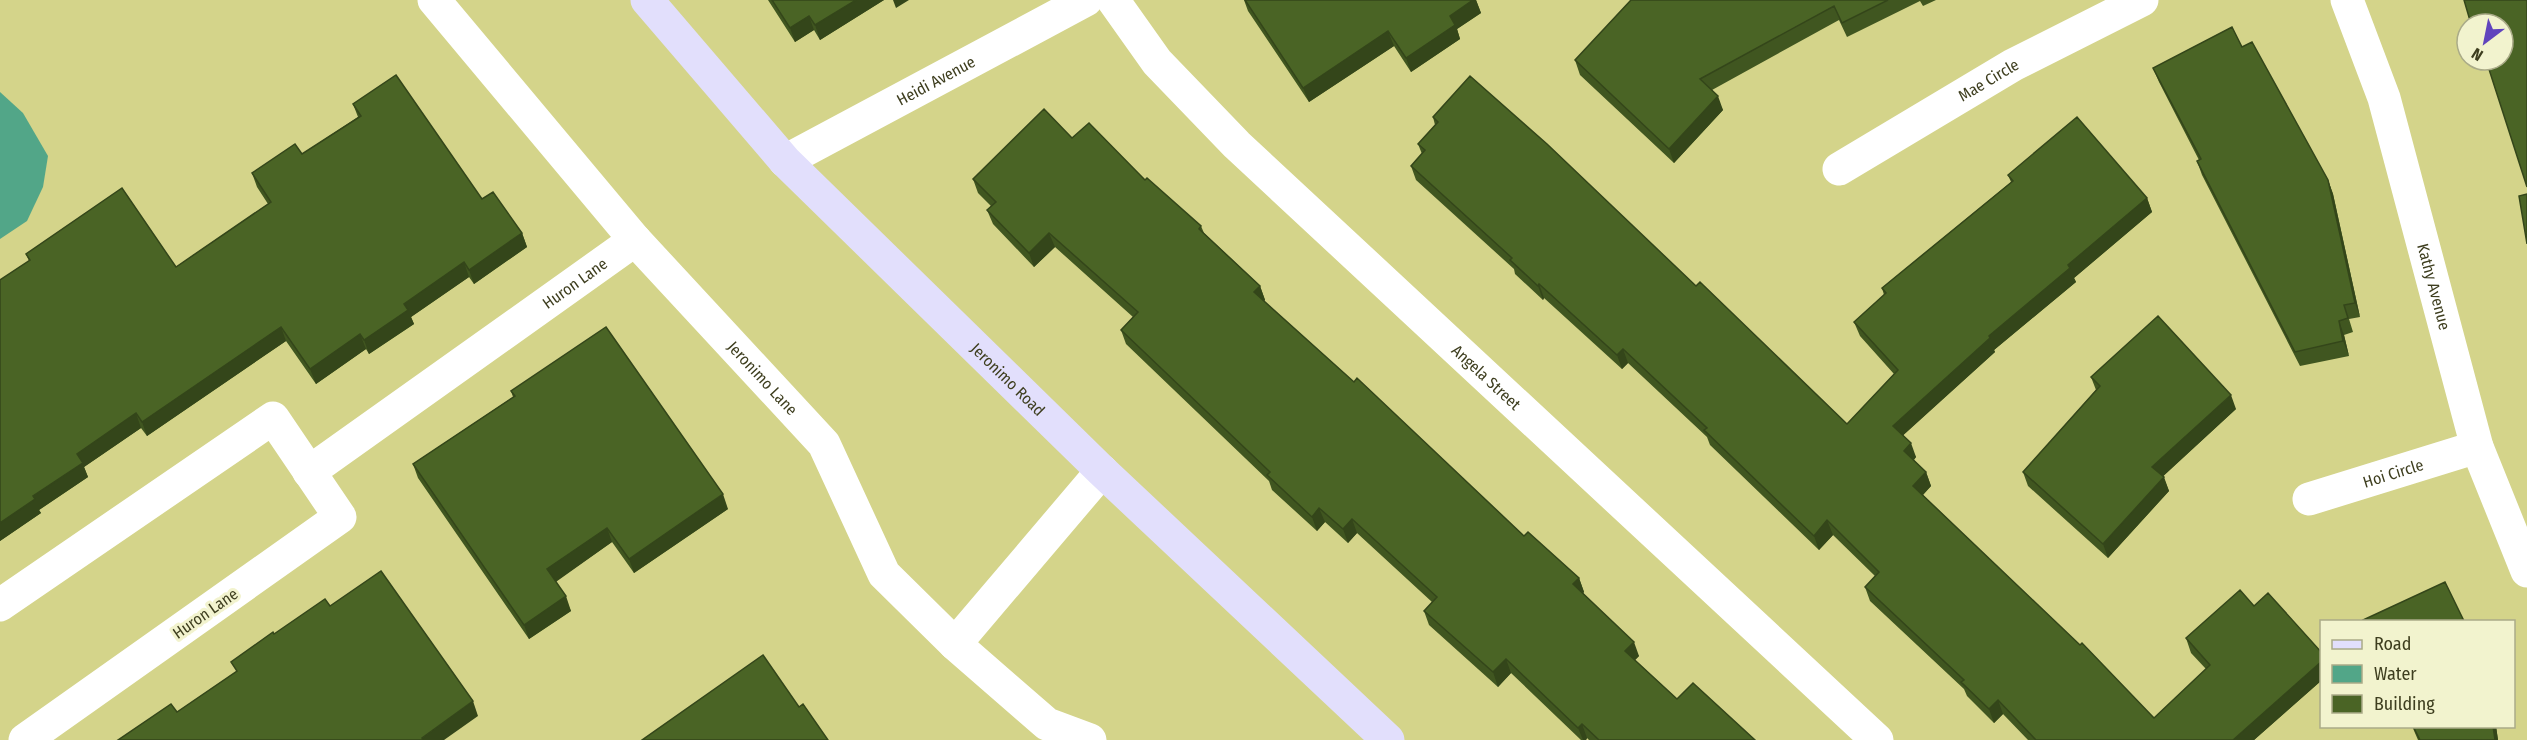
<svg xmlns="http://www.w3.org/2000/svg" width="2527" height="740" viewBox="0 0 2527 740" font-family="'Fira Sans Condensed',sans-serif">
  <rect width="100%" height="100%" fill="#d4d48a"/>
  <path fill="#52a688" d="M0,92L23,113L48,156L43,187L27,221L0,239Z"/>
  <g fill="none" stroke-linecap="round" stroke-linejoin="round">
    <g stroke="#fff" stroke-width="33">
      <path id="s1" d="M434,0L635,240L824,444L884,574L955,644L1047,724L1090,740"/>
      <path id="s2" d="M1113,0L1157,62L1237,145L1877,740"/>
      <path id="s3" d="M2347,0L2384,98L2477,447L2527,571"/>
      <path id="s4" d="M785,161L1086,0"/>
      <path id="s5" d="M1839,169L2013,65L2142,0"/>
      <path id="s6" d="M309,472L635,240"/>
      <path id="s7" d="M2309,499L2477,447"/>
      <path d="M0,605L273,418L340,517L25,740"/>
      <path d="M955,644L1102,471"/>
    </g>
    <path stroke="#e2dffc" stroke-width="33" id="s8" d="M647,0L785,161L1102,471L1388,740"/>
  </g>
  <path fill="#405620" d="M768,0H884L820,40L814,30L795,42Z
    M1244,0H1476L1481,13L1457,29L1460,39L1411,72L1394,46L1309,102L1248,11Z
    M1631,0H1936L1923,6L1920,1L1847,37L1839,20L1712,90L1723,110L1674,163L1580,75L1575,60Z
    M2242,47L2328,180L2333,194L2360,317L2349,319L2353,332L2344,335L2349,356L2300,366L2202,175L2197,161L2199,160L2159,82L2153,68Z
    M353,104L482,199L522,233L527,247L474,284L469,277L411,317L414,324L369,354L366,349L316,384L286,341L147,436L141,428L84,467L88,477L39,510L41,513L0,541L29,261L26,254L176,267L268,204L257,187L252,173L302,154L358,117Z
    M1433,117L1696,286L1847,424L1894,374L1860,336L1854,322L1884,295L1882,288L2011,182L2008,175L2147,198L2152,212L2074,278L2076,282L1994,350L1995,352L1903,435L1916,457L1914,460L1926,472L1931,486L1923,495L2154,718L2206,669L2191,653L2186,638L2254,606L2322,653V680L2254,740H2028L2003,714L1994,723L1967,696L1964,689L1870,601L1865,587L1875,576L1833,535L1819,550L1710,445L1707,437L1628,363L1622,369L1544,298L1543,300L1515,274L1514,269L1416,180L1411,166L1422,154L1418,144L1435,125Z
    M1072,138L1145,180L1201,226L1204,233L1260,286L1265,300L1264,301L1524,536L1579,578L1584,592L1583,593L1639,656L1635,660L1677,699L1755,740H1589L1587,738L1586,740H1581L1511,673L1498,687L1429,625L1424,611L1432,602L1357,533L1348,543L1325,522L1317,531L1272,490L1269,481L1126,344L1121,330L1133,317L1055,247L1034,267L993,224L987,210L991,206L978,193L973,179Z
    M2091,377L2236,409L2163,476L2169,491L2108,558L2028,486L2023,472L2096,390Z
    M511,391L728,509L634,573L612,542L556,581L571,611L529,639L418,478L413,464L513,397Z
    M2412,726H2496L2498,740H2418Z"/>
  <path fill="#34461a" d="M856,0H884L820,40L815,25Z
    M893,0H909L896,8Z
    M1473,0H1476L1481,13L1457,29L1460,39L1411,72L1406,58L1450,16Z
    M809,16L814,30L795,42L790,28Z
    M1388,31L1394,46L1309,102L1303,88Z
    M1718,96L1723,110L1674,163L1669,149Z
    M2328,180L2333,194L2360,317L2355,303Z
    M2147,198L2152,212L2074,278L2076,282L1994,350L1995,352L1898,440L1893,426L1989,336L2068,265Z
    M522,233L527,247L474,284L469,270Z
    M1049,233L1055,247L1034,267L1029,253Z
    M464,262L469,277L411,317L414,324L369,354L364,340L404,304Z
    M1539,284L1544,298L1543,300L1538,286Z
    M1260,286L1265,300L1259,307L1254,292Z
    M2339,321L2344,335L2349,356L2343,341Z
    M281,327L286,341L147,436L142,422Z
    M360,334L366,349L316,384L310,369Z
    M1623,349L1628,363L1622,369L1617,355Z
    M2231,395L2236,409L2158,481L2152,467Z
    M136,413L141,428L84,467L88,477L39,510L41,513L0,541V523L33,496L77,454Z
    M1911,443L1916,457L1909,465L1904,451Z
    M1926,472L1931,486L1918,500L1913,486Z
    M2164,477L2169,491L2108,558L2103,544Z
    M723,494L728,509L634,573L629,559Z
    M1319,508L1325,522L1317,531L1312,517Z
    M1352,519L1357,533L1348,543L1343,529Z
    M1827,520L1833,535L1819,550L1814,536Z
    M607,528L612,542L553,584L547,569Z
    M1579,578L1584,592L1579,598L1573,584Z
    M566,596L571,611L529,639L524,625Z
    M1634,642L1639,656L1630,665L1625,651Z
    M1506,659L1511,673L1498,687L1493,672Z
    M2322,661V680L2254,740H2233Z
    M1998,700L2003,714L1994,723L1989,709Z
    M473,701L478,716L444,740H422V738Z
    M1582,724L1587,738L1586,740H1583L1578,728Z
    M2493,726H2496L2498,740H2495Z"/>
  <path fill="#4a6425" stroke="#34461a" stroke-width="1.5" d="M772,0H856L815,25L809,16L790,28Z
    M1245,0H1473L1450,16L1455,25L1406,58L1388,31L1303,88Z
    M1631,0H1888L1842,23L1834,6L1700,79L1718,96L1669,149L1575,60Z
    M2464,0H2527V187L2486,60H2503V24H2471Z
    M2232,27L2242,47L2252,42L2328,180L2355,303L2344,305L2348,318L2339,321L2343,341L2295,352L2197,161L2201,159L2153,68Z
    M396,75L482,199L493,192L522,233L469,270L464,262L404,304L408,310L364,340L360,334L310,369L281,327L142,422L136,413L77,454L83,463L33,496L35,499L0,523V280L30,260L26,254L122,188L176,267L271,202L252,173L295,144L302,154L361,116L353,104Z
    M1470,76L1547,144L1696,286L1700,282L1847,424L1898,370L1854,322L1886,293L1882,288L2013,181L2008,175L2077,117L2147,198L2068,265L2070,268L1989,336L1990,338L1893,426L1911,443L1904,451L1926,472L1913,486L2080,645L2082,643L2154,718L2210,665L2186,638L2240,590L2254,606L2268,593L2322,653V661L2233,740H2036L1998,700L1989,709L1961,682L1964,680L1865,587L1879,572L1827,520L1814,536L1704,430L1707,428L1623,349L1617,355L1539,284L1538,286L1510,260L1512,258L1411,166L1425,150L1418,144L1438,122L1433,117Z
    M1044,109L1072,138L1089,123L1145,180L1147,178L1201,226L1199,229L1260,286L1254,292L1354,382L1357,378L1524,536L1528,532L1579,578L1573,584L1634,642L1625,651L1677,699L1693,683L1755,740H1599L1582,724L1578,728L1506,659L1493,672L1424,611L1437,597L1352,519L1343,529L1319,508L1312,517L1267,475L1270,472L1121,330L1138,312L1049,233L1029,253L987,210L996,202L973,179Z
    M2527,194V244L2519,196Z
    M2158,316L2231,395L2152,467L2164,477L2103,544L2023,472L2100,386L2091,377Z
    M606,327L723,494L629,559L607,528L547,569L566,596L524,625L413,464L515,396L511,391Z
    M381,571L473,701L422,738L423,740H118L171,704L177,712L237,671L231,662L273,632L274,634L325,599L330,606Z
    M2445,582L2464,621H2364L2363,620Z
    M763,655L799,707L803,704L828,740H642Z
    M2413,726H2493L2495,740H2420Z"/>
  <g text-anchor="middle" stroke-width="6" stroke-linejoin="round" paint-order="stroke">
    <g font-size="16" fill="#3e3e1f" stroke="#f2f3ce">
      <text dy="6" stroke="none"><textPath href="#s4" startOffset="171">Heidi Avenue</textPath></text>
      <text dy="6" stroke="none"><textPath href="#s5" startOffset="174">Mae Circle</textPath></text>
      <text dy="6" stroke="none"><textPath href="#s6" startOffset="326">Huron Lane</textPath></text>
      <text dy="6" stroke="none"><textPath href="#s3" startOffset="300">Kathy Avenue</textPath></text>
      <text dy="6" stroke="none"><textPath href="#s2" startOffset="532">Angela Street</textPath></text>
      <text dy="6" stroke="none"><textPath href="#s1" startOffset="501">Jeronimo Lane</textPath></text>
      <text dy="6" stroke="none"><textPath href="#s8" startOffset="524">Jeronimo Road</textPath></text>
      <text dy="6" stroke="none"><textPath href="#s7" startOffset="88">Hoi Circle</textPath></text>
      <text transform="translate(205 613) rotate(-35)" y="6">Huron Lane</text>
    </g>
  </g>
  <rect x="2320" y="620" width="195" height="108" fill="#f2f3ce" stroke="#aaab88" stroke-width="1.5"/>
  <rect x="2332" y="640" width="30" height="9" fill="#e2dffc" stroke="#aaab88" stroke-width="1.5"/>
  <text x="2374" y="650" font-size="18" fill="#3e3e1f">Road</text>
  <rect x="2332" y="665" width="30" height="18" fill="#52a688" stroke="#aaab88" stroke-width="1.5"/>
  <text x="2374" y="680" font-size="18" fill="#3e3e1f">Water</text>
  <rect x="2332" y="695" width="30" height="18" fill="#4a6425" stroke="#aaab88" stroke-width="1.5"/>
  <text x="2374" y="710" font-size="18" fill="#3e3e1f">Building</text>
  <g transform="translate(2485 42) rotate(212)"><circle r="28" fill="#f2f3ce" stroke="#aaab88" stroke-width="1.5"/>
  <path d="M0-4.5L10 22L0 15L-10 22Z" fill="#6044bd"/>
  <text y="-9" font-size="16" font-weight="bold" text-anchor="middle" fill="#3e3e1f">N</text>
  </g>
</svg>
